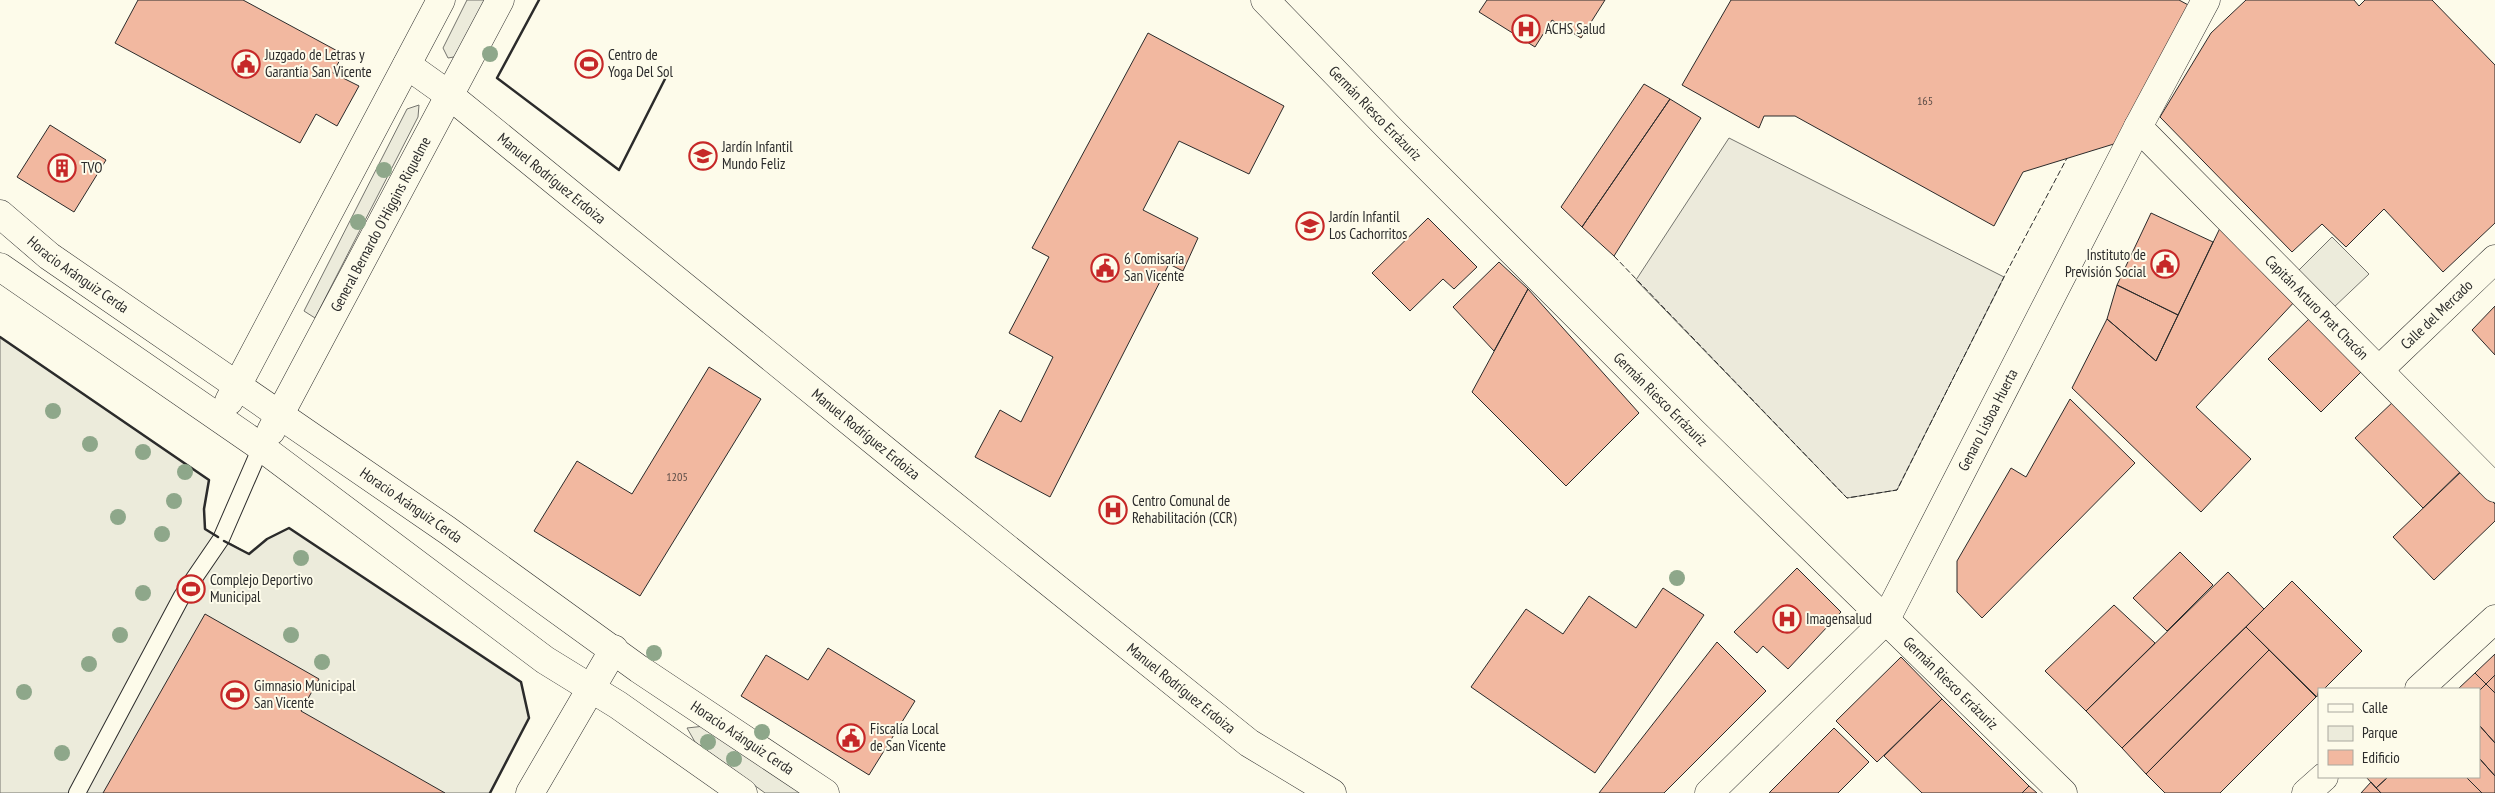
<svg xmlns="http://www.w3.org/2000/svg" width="2495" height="793" viewBox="0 0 2495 793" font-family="'PT Sans Narrow',sans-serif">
  <rect width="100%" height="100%" fill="#fdfbea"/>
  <path fill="#ecebdb" stroke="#74746e" d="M467,0H488L460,56L448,58L443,48Z
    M419,105L418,117L315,318L304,311L407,109Z
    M2332,237L2369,274L2332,309L2296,273Z
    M0,337L209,480L204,509L205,529L249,554L267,539L289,528L521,682L529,718L490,793H0Z
    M705,726L802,793H765L695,742L687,728Z"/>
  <path fill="#eceadb" stroke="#74746e" d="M1729,138L2004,277L1897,490L1847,498L1636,280Z"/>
  <path fill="#f2b8a0" stroke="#2b2b2b" d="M138,0H243L343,54L333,73L359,86L337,126L316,114L300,143L115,43Z
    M1487,0H1605L1581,38L1552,20L1535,47L1479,12Z
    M1731,0H2179L2192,7L2117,143L2023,172L1994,226L1795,116H1764L1759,128L1682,85Z
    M2246,0H2354L2359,6L2365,0H2432L2495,65V223L2443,272L2384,209L2346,247L2322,224L2292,252L2160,117L2211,33Z
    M1148,33L1284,106L1249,174L1179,141L1143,210L1198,238L1183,271L1169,264L1050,497L975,457L1000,410L1021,422L1053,357L1009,333L1049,257L1032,248Z
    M1644,84L1670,99L1582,227L1561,207Z
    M1670,99L1701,118L1614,256L1582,227Z
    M50,125L106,160L74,212L17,177Z
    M2151,213L2213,242L2178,315L2117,285Z
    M1428,218L1477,267L1454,289L1443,279L1410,311L1372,273Z
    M2220,228L2297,299L2196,407L2251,459L2201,512L2072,388L2107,319L2156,361Z
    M1499,262L1528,289L1494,351L1453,307Z
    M2117,285L2178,315L2156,361L2107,319Z
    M1528,289L1639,413L1566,486L1472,392Z
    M2495,306V355L2472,330Z
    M2313,315L2365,368L2321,412L2268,359Z
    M709,367L761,399L640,596L534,531L577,461L632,494Z
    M2070,399L2135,463L1982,618L1957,592V561L2011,468L2026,477Z
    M2395,400L2463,469L2423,508L2355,438Z
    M2463,470L2495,504V521L2434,580L2393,537Z
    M2180,552L2213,585L2167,631L2133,598Z
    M1797,568L1841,612L1788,669L1763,646L1757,653L1734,632Z
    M2228,572L2264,609L2122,748L2086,711Z
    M2292,581L2362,651L2324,689H2319L2317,697L2246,627Z
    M1663,588L1704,615L1595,773L1471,687L1526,609L1563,634L1589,596L1636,628Z
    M2114,605L2155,643L2086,711L2045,671Z
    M205,614L319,679L301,711L445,793H103Z
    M2246,627L2269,650L2146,774L2122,748Z
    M1717,642L1766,691L1664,793H1599Z
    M828,648L915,701L869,775L741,696L766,655L808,680Z
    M2269,650L2316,697L2220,793H2165L2146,774Z
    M2495,654V675L2486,684L2475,673Z
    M1901,657L1942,699L1877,762L1836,721Z
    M2475,673L2486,684L2479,691L2458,689Z
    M2495,675V693L2486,684Z
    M2486,684L2495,693V743L2479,725V691Z
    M1942,699L2029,786L2022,793H1922L1884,756Z
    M2479,725L2495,743V776L2479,758Z
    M1834,728L1869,762L1838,793H1769Z
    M2479,758L2495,776V793H2482L2466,777H2479Z
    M2366,777H2388L2376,788Z
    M2388,777H2466L2482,793H2381L2376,788Z
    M2371,782L2381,793H2361Z
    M2029,786L2037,793H2022Z"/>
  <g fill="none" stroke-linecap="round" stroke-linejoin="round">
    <g stroke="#2b2b2b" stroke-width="18">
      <path id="service" d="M77,793L182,596L221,539L261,447"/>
    </g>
    <g stroke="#2b2b2b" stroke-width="29">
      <g id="minor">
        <path id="s1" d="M407,65L449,95L907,468L1249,743L1332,793"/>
        <path id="s2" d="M2138,127L2495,488"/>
        <path id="s3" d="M2379,370L2495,259"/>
        <path d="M2419,689L2495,619"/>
        <path d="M530,793L614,649"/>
        <path id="s4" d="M1709,793L1885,621L2138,127L2206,0"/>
        <path d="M2306,793L2324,777"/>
      </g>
    </g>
    <g stroke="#2b2b2b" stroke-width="29">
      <g id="tertiary">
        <path id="s5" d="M0,214L49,256L447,530L639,669L825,793"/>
        <path d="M0,267L261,447L545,660L618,705L743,793"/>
        <path d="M229,401L441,0"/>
        <path id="s6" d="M271,431L500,0"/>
      </g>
    </g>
    <g stroke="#2b2b2b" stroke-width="29">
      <g id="secondary">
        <path id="s7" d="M1265,0L1392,131L1693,432L2063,793"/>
      </g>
    </g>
    <use href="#service" stroke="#fdfbea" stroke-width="16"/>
    <use href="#minor" stroke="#fdfbea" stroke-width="28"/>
    <use href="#tertiary" stroke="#fdfbea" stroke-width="28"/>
    <use href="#secondary" stroke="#fdfbea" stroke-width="28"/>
    <path stroke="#2b2b2b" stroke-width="1" stroke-dasharray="6 2.5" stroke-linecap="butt" d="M1614,256L1847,498L1897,490L2004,277L2067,158"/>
    <path stroke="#2b2b2b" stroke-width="2.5" d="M539,0L497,78L619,170L668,73
      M0,337L209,480L204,509L205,529L218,537
      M224,541L249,554L267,539L289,528L521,682L529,718L490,793"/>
  </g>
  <g fill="#8ea78a">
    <circle cx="490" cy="54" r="8"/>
    <circle cx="384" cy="170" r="8"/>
    <circle cx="358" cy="222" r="8"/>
    <circle cx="53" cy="411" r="8"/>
    <circle cx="90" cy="444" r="8"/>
    <circle cx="143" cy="452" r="8"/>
    <circle cx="185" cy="472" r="8"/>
    <circle cx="174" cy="501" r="8"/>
    <circle cx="118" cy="517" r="8"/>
    <circle cx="162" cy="534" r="8"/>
    <circle cx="301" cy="558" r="8"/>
    <circle cx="1677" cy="578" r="8"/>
    <circle cx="143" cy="593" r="8"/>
    <circle cx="120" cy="635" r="8"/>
    <circle cx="291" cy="635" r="8"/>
    <circle cx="654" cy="653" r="8"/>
    <circle cx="322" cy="662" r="8"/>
    <circle cx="89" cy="664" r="8"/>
    <circle cx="24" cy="692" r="8"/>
    <circle cx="762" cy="732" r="8"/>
    <circle cx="708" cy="742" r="8"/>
    <circle cx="62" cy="753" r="8"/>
    <circle cx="734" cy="759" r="8"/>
  </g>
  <defs>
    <g id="hospital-ring" transform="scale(1.4375)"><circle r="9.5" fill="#fdfbea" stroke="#c62828" stroke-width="1.5"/><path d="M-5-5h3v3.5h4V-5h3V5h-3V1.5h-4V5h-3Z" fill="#c62828"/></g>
    <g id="civic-ring" transform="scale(1.4375)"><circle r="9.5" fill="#fdfbea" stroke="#c62828" stroke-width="1.5"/><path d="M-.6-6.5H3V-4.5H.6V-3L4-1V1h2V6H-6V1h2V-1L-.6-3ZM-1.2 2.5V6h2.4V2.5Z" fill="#c62828"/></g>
    <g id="stadium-ring" transform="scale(1.4375)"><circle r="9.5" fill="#fdfbea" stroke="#c62828" stroke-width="1.5"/><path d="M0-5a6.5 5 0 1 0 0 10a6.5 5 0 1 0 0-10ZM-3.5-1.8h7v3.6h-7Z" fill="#c62828"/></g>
    <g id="school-ring" transform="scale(1.4375)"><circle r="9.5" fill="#fdfbea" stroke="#c62828" stroke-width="1.5"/><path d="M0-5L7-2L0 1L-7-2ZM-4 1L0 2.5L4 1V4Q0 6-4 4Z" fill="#c62828"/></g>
    <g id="building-ring" transform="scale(1.4375)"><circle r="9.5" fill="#fdfbea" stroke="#c62828" stroke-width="1.5"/><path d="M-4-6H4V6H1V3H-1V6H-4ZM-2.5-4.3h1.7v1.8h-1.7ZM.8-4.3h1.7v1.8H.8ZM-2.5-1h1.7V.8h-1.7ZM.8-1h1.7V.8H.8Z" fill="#c62828"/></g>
  </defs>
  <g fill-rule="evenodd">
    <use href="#hospital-ring" x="1526" y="29"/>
    <use href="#civic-ring" x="246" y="64"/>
    <use href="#stadium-ring" x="589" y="64"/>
    <use href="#school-ring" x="703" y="156"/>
    <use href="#building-ring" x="62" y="168"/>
    <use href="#school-ring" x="1310" y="226"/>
    <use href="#civic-ring" x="2165" y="264"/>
    <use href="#civic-ring" x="1105" y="268"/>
    <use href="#hospital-ring" x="1113" y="510"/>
    <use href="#stadium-ring" x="191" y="589"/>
    <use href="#hospital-ring" x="1787" y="619"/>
    <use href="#stadium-ring" x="235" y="695"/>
    <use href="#civic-ring" x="851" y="738"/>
  </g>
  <g text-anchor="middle" stroke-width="4" stroke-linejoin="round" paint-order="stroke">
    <g font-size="12" fill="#5d4e48">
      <text x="1925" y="105">165</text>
      <text x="677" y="481">1205</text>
    </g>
    <g font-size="15" fill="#2b2b2b" stroke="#fdfbea" text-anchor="start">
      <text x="1545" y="34">ACHS Salud</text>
      <text x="265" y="60">Juzgado de Letras y<tspan x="265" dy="17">Garantía San Vicente</tspan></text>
      <text x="608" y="60">Centro de<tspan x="608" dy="17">Yoga Del Sol</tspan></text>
      <text x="722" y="152">Jardín Infantil<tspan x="722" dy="17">Mundo Feliz</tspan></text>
      <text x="81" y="173">TVO</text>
      <text x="1329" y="222">Jardín Infantil<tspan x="1329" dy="17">Los Cachorritos</tspan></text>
      <text x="2146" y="260" text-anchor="end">Instituto de<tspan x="2146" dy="17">Previsión Social</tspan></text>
      <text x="1124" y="264">6 Comisaría<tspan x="1124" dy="17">San Vicente</tspan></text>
      <text x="1132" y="506">Centro Comunal de<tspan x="1132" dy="17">Rehabilitación (CCR)</tspan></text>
      <text x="210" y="585">Complejo Deportivo<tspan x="210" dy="17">Municipal</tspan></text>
      <text x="1806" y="624">Imagensalud</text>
      <text x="254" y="691">Gimnasio Municipal<tspan x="254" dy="17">San Vicente</tspan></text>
      <text x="870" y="734">Fiscalía Local<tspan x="870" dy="17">de San Vicente</tspan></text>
    </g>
    <g font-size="15" fill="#2b2b2b" stroke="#fdfbea">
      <text dy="5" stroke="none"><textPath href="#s7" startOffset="158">Germán Riesco Errázuriz</textPath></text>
      <text dy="5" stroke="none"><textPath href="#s1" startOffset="184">Manuel Rodríguez Erdoiza</textPath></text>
      <text dy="5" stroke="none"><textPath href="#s6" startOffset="234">General Bernardo O'Higgins Riquelme</textPath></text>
      <text dy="5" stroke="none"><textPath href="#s5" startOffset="99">Horacio Aránguiz Cerda</textPath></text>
      <text dy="5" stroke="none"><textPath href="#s2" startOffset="254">Capitán Arturo Prat Chacón</textPath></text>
      <text dy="5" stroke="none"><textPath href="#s3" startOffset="80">Calle del Mercado</textPath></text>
      <text dy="5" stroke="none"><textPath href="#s7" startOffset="562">Germán Riesco Errázuriz</textPath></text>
      <text dy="5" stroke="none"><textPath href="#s4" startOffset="472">Genaro Lisboa Huerta</textPath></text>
      <text dy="5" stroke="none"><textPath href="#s1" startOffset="589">Manuel Rodríguez Erdoiza</textPath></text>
      <text dy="5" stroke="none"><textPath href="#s5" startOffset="504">Horacio Aránguiz Cerda</textPath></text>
      <text dy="5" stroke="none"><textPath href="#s7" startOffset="968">Germán Riesco Errázuriz</textPath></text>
      <text dy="5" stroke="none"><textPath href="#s1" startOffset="994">Manuel Rodríguez Erdoiza</textPath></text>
      <text dy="5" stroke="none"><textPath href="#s5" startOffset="909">Horacio Aránguiz Cerda</textPath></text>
    </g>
  </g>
  <rect x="2318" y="688" width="162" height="90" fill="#fdfbea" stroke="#a9a89e"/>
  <rect x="2328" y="704" width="25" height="8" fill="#fdfbea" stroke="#a9a89e"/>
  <text x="2362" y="713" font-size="15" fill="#2b2b2b">Calle</text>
  <rect x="2328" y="726" width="25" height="15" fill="#ecebdb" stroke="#a9a89e"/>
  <text x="2362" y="738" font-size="15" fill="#2b2b2b">Parque</text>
  <rect x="2328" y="750" width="25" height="15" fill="#f2b8a0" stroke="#a9a89e"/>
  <text x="2362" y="763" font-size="15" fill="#2b2b2b">Edificio</text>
</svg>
